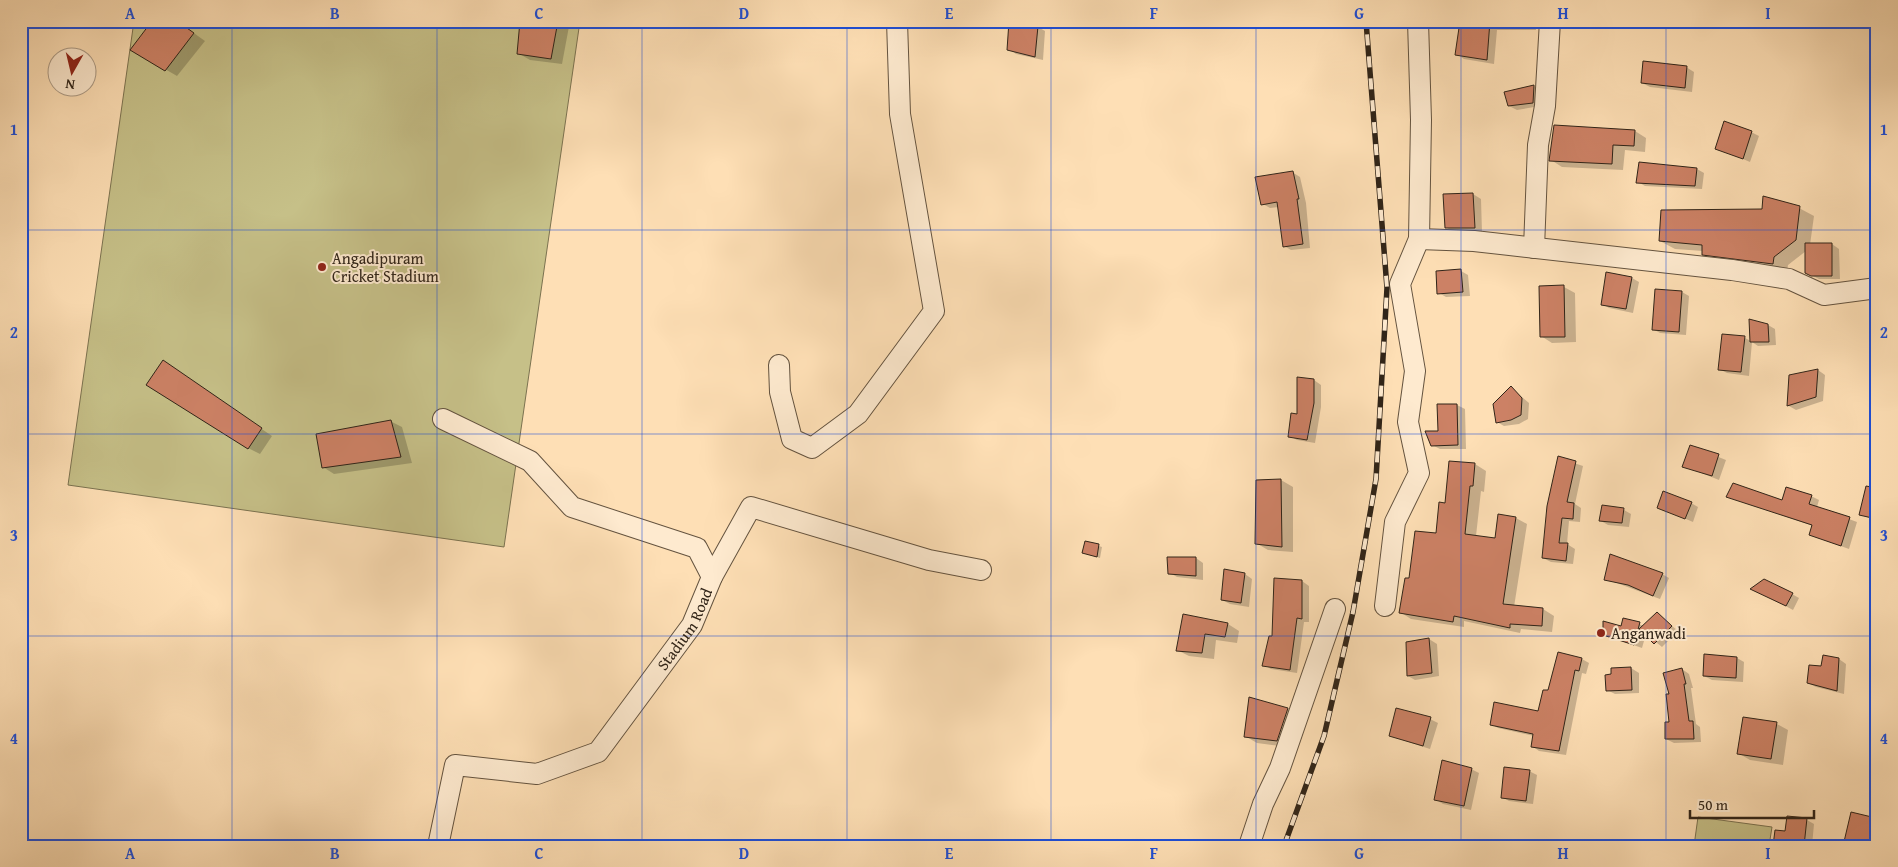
<svg xmlns="http://www.w3.org/2000/svg" width="1898" height="867" viewBox="0 0 1898 867" font-family="'Gentium Book Plus',serif">
  <rect width="100%" height="100%" fill="#fedfb5"/>
  <filter id="stains"><feTurbulence type="fractalNoise" baseFrequency=".004" numOctaves="4"/><feColorMatrix values="0 0 0 0 .2 0 0 0 0 .09 0 0 0 0 .02 0 0 0 .5 -.17"/></filter>
  <radialGradient id="worn" r=".72"><stop offset=".6" stop-color="#630" stop-opacity="0"/><stop offset="1" stop-color="#630" stop-opacity=".3"/></radialGradient>
  <path fill="#c6c088" stroke="#7b7250" d="M134,21H580L504,547L68,485Z
    M1698,817L1772,827L1769,846H1694Z"/>
  <path fill="#0003" d="M177,21L205,41L177,76L132,50Z
    M522,21H570L562,64L530,60L518,53Z
    M1460,21H1536V30H1497L1494,64L1464,59L1457,54Z
    M1038,27L1045,31L1043,60L1016,54L1009,49Z
    M1686,67L1694,72L1692,92L1650,87L1642,83Z
    M1534,86L1541,90L1540,106L1517,110L1509,106L1505,92Z
    M1635,131L1646,138L1645,152L1625,150L1623,170L1562,167L1551,160Z
    M1751,132L1759,136L1750,162L1717,148Z
    M1697,169L1704,173L1702,189L1645,186L1638,182Z
    M1292,172L1300,177L1306,203L1310,248L1291,250L1284,246L1279,207L1270,208L1263,204Z
    M1473,194L1481,199L1482,232H1453L1446,227L1445,195Z
    M1799,208L1814,216L1810,245L1832,244L1839,249L1840,279H1819L1807,273L1806,251L1788,265L1787,272L1717,262L1703,254V251L1675,249L1660,241L1763,211Z
    M1461,271L1468,275L1470,296L1446,297L1439,293Z
    M1632,278L1639,282L1633,313L1609,308L1602,304Z
    M1540,287H1564L1575,293L1576,342L1552,343L1541,336Z
    M1682,292L1689,296L1686,335L1660,333L1653,329Z
    M1768,325L1775,329L1776,345L1758,346L1752,342L1749,376L1727,373L1719,369L1745,338L1751,341Z
    M174,369L272,436L260,454L248,448Z
    M1818,370L1825,375L1823,401L1796,410L1789,406L1790,376Z
    M1314,380L1321,385V407L1315,443L1297,440L1290,436Z
    M1511,388L1529,403L1528,419L1519,424L1504,426L1497,422Z
    M1457,405L1465,409L1466,449H1440L1432,445L1439,432L1438,406Z
    M390,421L402,427L412,463L334,474L323,467Z
    M1691,446L1726,460L1719,480L1684,466Z
    M1559,458L1583,466L1575,504L1581,508L1580,522L1569,521L1567,544L1575,549L1573,564L1551,562L1543,558Z
    M1450,462L1475,464L1486,471L1484,492L1481,491L1476,536L1496,539L1499,516L1516,518L1527,524L1514,607L1543,609L1554,616L1552,632L1521,629L1520,633L1464,621V627L1411,619L1400,612L1410,580L1437,534L1446,504Z
    M1281,480L1293,487V552L1268,550L1256,543L1257,482Z
    M1877,490V521L1861,515Z
    M1811,496L1819,500L1817,507L1857,522L1849,549L1810,535L1813,526L1728,497L1783,502Z
    M1691,503L1698,507L1693,522L1658,507Z
    M1603,506L1624,510L1631,514L1629,527L1608,525L1601,521Z
    M1086,542L1102,547L1100,558L1087,554Z
    M1196,558L1203,563V580L1177,577L1170,573Z
    M1226,571L1245,574L1252,579L1249,607L1230,604L1222,600Z
    M1662,574L1669,578L1660,599L1606,579Z
    M1302,581L1309,586V622H1304L1297,673L1271,669L1264,665L1273,638Z
    M1759,592L1792,594L1799,598L1793,610Z
    M1657,613L1678,631L1662,647L1646,634L1642,648L1605,635L1622,627L1624,620L1645,626Z
    M1184,615L1228,624L1239,631L1237,643L1216,640L1214,659L1189,656L1177,650Z
    M1429,639L1437,644L1439,676L1415,680L1408,676L1407,643Z
    M1737,658L1744,662L1743,682L1712,680L1704,676Z
    M1582,659L1589,663L1586,674L1582,673L1566,755L1539,751L1532,746L1534,736L1498,728L1491,724L1539,713L1549,692Z
    M1839,659L1846,664L1844,694L1816,687L1808,683L1822,668Z
    M1631,668L1639,673V693L1615,694L1607,690L1612,669Z
    M1682,669L1689,674L1693,688H1691L1696,724L1700,727L1701,742L1674,743L1666,739L1671,723V695Z
    M1250,698L1288,709L1299,715L1288,747L1257,743L1245,736Z
    M1430,719L1438,723L1430,749L1390,736Z
    M1777,724L1788,730L1783,765L1750,760L1738,753Z
    M1471,769L1479,773L1471,810L1443,804L1435,799Z
    M1529,771L1537,775L1533,804L1509,801L1502,797Z
    M1876,819L1877,846H1847Z
    M1807,820L1814,824L1812,846H1775L1786,833Z"/>
  <path fill="#cc8165" stroke="#302418" d="M152,21H177L194,33L165,71L130,50Z
    M520,21H558L551,59L517,54Z
    M1009,21L1038,26L1035,57L1007,50Z
    M1460,21H1490L1487,60L1455,55Z
    M1643,61L1687,66L1685,88L1641,83Z
    M1534,85L1533,103L1508,106L1504,92Z
    M1724,121L1752,131L1743,159L1715,149Z
    M1554,125L1635,130L1634,146L1613,145L1612,164L1549,161Z
    M1639,162L1697,168L1695,186L1636,183Z
    M1293,171L1299,199H1297L1303,244L1283,247L1277,202L1261,205L1255,177Z
    M1473,193L1475,228H1445L1443,194Z
    M1763,196L1800,206L1796,240L1774,257L1773,264L1702,255V245L1659,241L1661,210L1762,209Z
    M1805,243H1832V276H1811L1805,273Z
    M1461,269L1463,292L1437,294L1436,271Z
    M1606,272L1632,277L1626,309L1601,305Z
    M1564,285L1565,337H1540L1539,286Z
    M1655,289L1682,291L1679,332L1652,330Z
    M1749,319L1768,324L1769,342H1750Z
    M1722,334L1745,336L1741,372L1718,370Z
    M163,360L262,428L248,449L146,385Z
    M1818,369L1816,397L1787,406L1789,375Z
    M1297,377L1314,379V403L1307,440L1288,437L1291,413L1297,414Z
    M1511,386L1522,398L1521,415L1511,420L1496,423L1493,404Z
    M1437,404H1457L1458,445L1431,446L1425,431H1438Z
    M391,420L401,457L322,468L316,434Z
    M1690,445L1719,454L1712,476L1682,467Z
    M1558,456L1576,461L1567,502L1574,503L1573,519L1562,518L1559,543H1568L1566,561L1542,558L1547,506Z
    M1449,461L1475,463L1473,486H1470L1465,534L1495,538L1498,514L1516,517L1503,604L1543,608L1542,626L1510,624V628L1454,616L1453,622L1399,613L1405,578H1409L1415,531L1436,533L1439,502L1445,503Z
    M1281,479L1282,547L1255,544L1256,480Z
    M1733,483L1782,500L1786,487L1812,495L1809,504L1850,517L1841,546L1809,535L1812,525L1726,497Z
    M1866,486L1877,488V519L1859,515Z
    M1663,491L1692,502L1685,519L1657,508Z
    M1602,505L1624,508L1622,523L1599,521Z
    M1085,541L1099,544L1097,557L1082,553Z
    M1610,554L1663,573L1653,596L1628,585L1604,580Z
    M1167,557H1196V576L1168,574Z
    M1224,569L1245,573L1241,603L1221,600Z
    M1274,578L1302,580V619L1297,618L1290,670L1262,666L1269,636H1272Z
    M1764,579L1793,593L1786,606L1750,589Z
    M1657,612L1672,626L1654,644L1639,629Z
    M1183,614L1228,623L1225,637L1205,634L1202,653L1176,651Z
    M1623,618L1640,622L1634,645L1603,635V621L1621,626Z
    M1429,638L1432,673L1407,676L1406,642Z
    M1558,652L1582,658L1579,671L1575,670L1559,751L1531,747L1533,734L1490,725L1494,702L1538,711L1543,690H1548Z
    M1704,654L1737,657L1736,678L1703,676Z
    M1823,655L1839,658L1837,691L1807,683L1809,665L1821,666Z
    M1631,667L1632,690L1606,691L1605,675L1611,674V668Z
    M1682,668L1686,684H1684L1689,721H1693L1694,739H1665V722H1669L1666,694H1669L1663,673Z
    M1249,697L1288,708L1277,741L1244,737Z
    M1396,708L1431,717L1423,746L1389,736Z
    M1743,717L1777,722L1771,759L1737,754Z
    M1442,760L1472,768L1464,806L1434,800Z
    M1504,767L1530,770L1526,801L1501,798Z
    M1851,812L1876,818L1870,846H1843Z
    M1787,816L1807,818L1804,846H1773L1775,830L1785,831Z"/>
  <g fill="none" stroke-linecap="round" stroke-linejoin="round">
    <g stroke="#64533f" stroke-width="22">
      <g id="minor">
        <path d="M1419,239L1474,241L1732,270L1789,279L1824,295L1877,288"/>
        <path d="M1534,248L1538,145L1545,106L1550,21"/>
        <path d="M779,365L780,392L792,439L812,448L858,414L934,311L900,114L897,21"/>
        <path d="M712,577L751,507L929,560L981,570"/>
        <path d="M1385,606L1395,522L1419,473L1408,422L1415,371L1400,284L1419,239L1421,120L1418,21"/>
        <path id="s1" d="M438,846L455,765L537,774L598,752L692,625L712,577L697,548L572,507L530,461L443,419"/>
        <path d="M1249,846L1263,804L1280,768L1335,609"/>
      </g>
    </g>
    <use href="#minor" stroke="#feeacf" stroke-width="20"/>
    <g stroke="#302418" stroke-width="5.5">
      <path id="rail" d="M1284,846L1324,736L1353,612L1376,479L1387,288L1366,21"/>
    </g>
    <use href="#rail" stroke="#feeacf" stroke-width="4" stroke-dasharray="11" stroke-linecap="butt"/>
  </g>
  <path fill="none" stroke="#1d4ed8" stroke-width="1" stroke-opacity="0.55" d="M232,21V846M437,21V846M642,21V846M847,21V846M1051,21V846M1256,21V846M1461,21V846M1666,21V846M21,230H1877M21,434H1877M21,636H1877"/>
  <g fill="#8f2418" stroke="#feeacf" stroke-width="2">
    <circle cx="322" cy="267" r="5"/>
    <circle cx="1601" cy="633" r="5"/>
  </g>
  <g text-anchor="middle" stroke-width="4" stroke-linejoin="round" paint-order="stroke">
    <g font-size="16" fill="#302418" stroke="#feeacf" text-anchor="start">
      <text x="332" y="264">Angadipuram<tspan x="332" dy="18">Cricket Stadium</tspan></text>
      <text x="1611" y="639">Anganwadi</text>
    </g>
    <g font-size="16" fill="#302418" stroke="#feeacf">
      <text dy="6" stroke="none"><textPath href="#s1" startOffset="381">Stadium Road</textPath></text>
    </g>
  </g>
  <rect width="1898" height="867" fill="none" stroke="#fedfb5" stroke-width="55"/>
  <g transform="translate(72 72) rotate(188)"><circle r="24" fill="#feeacf" stroke="#ac9b86"/>
  <path d="M0-4L9 19L0 12L-9 19Z" fill="#8f2418"/>
  <text y="-8" font-size="14" font-weight="bold" text-anchor="middle" fill="#302418">N</text>
  </g>
  <path d="M1690 810v8h124v-8" fill="none" stroke="#302418" stroke-width="2.5"/>
  <text x="1698" y="810" font-size="15" fill="#302418" stroke="#feeacf" stroke-width="4" paint-order="stroke">50 m</text>
  <rect x="28" y="28" width="1842" height="812" fill="none" stroke="#1d4ed8" stroke-width="2"/>
  <g font-size="16" text-anchor="middle" font-weight="bold" fill="#1d4ed8">
    <text x="130" y="19">A</text>
    <text x="335" y="19">B</text>
    <text x="539" y="19">C</text>
    <text x="744" y="19">D</text>
    <text x="949" y="19">E</text>
    <text x="1154" y="19">F</text>
    <text x="1359" y="19">G</text>
    <text x="1563" y="19">H</text>
    <text x="1768" y="19">I</text>
    <text x="14" y="135">1</text>
    <text x="1884" y="135">1</text>
    <text x="14" y="338">2</text>
    <text x="1884" y="338">2</text>
    <text x="14" y="541">3</text>
    <text x="1884" y="541">3</text>
    <text x="14" y="744">4</text>
    <text x="1884" y="744">4</text>
    <text x="130" y="859">A</text>
    <text x="335" y="859">B</text>
    <text x="539" y="859">C</text>
    <text x="744" y="859">D</text>
    <text x="949" y="859">E</text>
    <text x="1154" y="859">F</text>
    <text x="1359" y="859">G</text>
    <text x="1563" y="859">H</text>
    <text x="1768" y="859">I</text>
  </g>
  <rect width="100%" height="100%" filter="url(#stains)"/>
  <rect width="100%" height="100%" fill="url(#worn)"/>
</svg>
